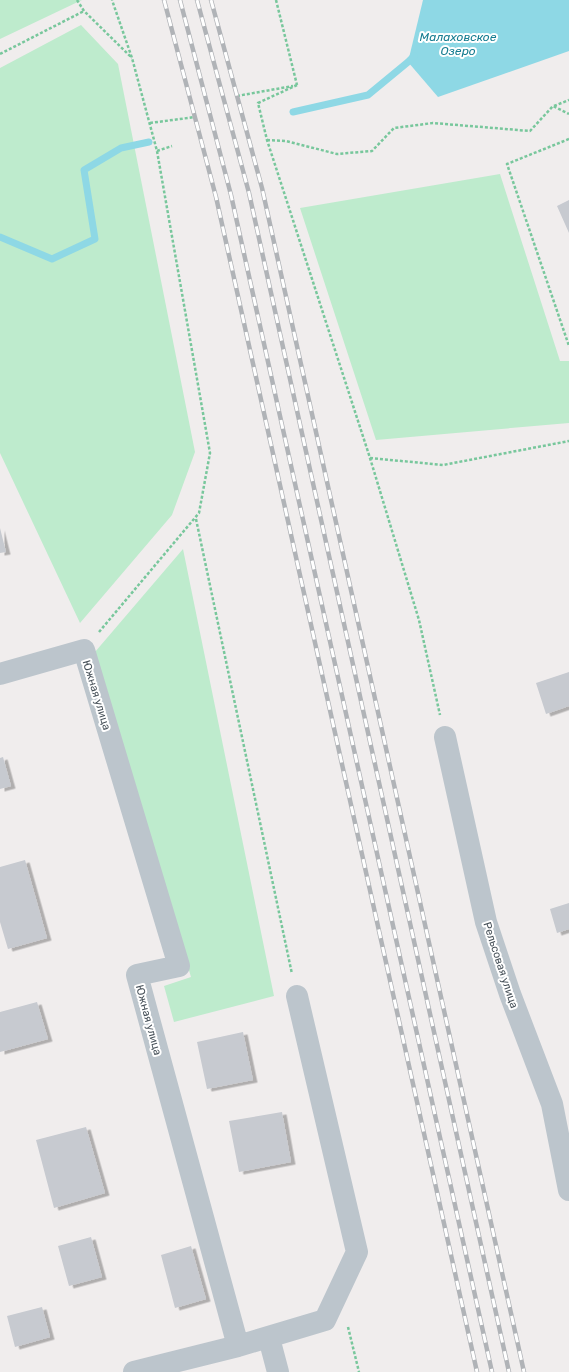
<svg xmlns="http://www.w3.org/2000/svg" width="569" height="1372" viewBox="0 0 569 1372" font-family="Rubik,sans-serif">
  <defs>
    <filter id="shadow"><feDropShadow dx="4.5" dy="2.5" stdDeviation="0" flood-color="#0004"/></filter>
  </defs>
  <rect width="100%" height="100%" fill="#f0eded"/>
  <path fill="#beebcd" d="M0,0H82L0,39Z
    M81,25L118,64L195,452L172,515L80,623L0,453V68Z
    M500,174L560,361H569V423L376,440L300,208Z
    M183,549L274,996L174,1022L164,986L191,977L95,652Z"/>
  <path fill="#8ed8e5" d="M423,0H569V51L438,97L408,62Z"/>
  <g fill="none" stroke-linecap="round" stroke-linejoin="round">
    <path stroke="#8ed8e5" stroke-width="7" d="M293,112L368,95L408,62L414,56
      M0,237L52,259L95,239L84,170L121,148L149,142"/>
  </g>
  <path fill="#c7cad0" filter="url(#shadow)" d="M569,200V233L557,206Z
    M0,528L6,552L0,553Z
    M569,672V706L546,714L536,683Z
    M3,757L11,786L0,789V758Z
    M25,860L47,938L8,949L0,922V867Z
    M569,903V929L557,933L550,909Z
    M37,1002L48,1039L0,1052V1012Z
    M243,1032L253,1080L207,1089L197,1042Z
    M282,1112L291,1162L239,1172L229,1121Z
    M86,1127L105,1193L54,1208L36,1140Z
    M91,1237L102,1277L69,1286L58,1246Z
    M191,1246L206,1299L175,1308L161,1255Z
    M42,1307L50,1337L15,1347L7,1316Z"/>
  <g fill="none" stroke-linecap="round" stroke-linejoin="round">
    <path stroke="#78c79c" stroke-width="2.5" stroke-dasharray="3 2" stroke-linecap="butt" d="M77,0L84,11L132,58
      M276,0L297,85
      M0,54L84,11
      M297,85L258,103L267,140L370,458L419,620L440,715
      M237,96L293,86
      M554,106L569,100
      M150,123L195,117
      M569,139L507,164L569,346
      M267,140L286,141L337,154L372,151L394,128L433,123L530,131L553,106L569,114
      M157,151L172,146
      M370,458L443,465L569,441
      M196,519L292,974
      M99,632L199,513L210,453L157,151L132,58L112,0
      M348,1327L359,1372"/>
    <path stroke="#bcc5cc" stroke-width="22" d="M0,674L84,650L179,966L137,975L238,1346
      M445,737L486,922L510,994L552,1104L569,1190
      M269,1338L278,1372
      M134,1372L238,1346L325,1320L357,1252L297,996"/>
    <g stroke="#b0b3b7" stroke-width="4.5">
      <path id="rail" d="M164,0L216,197L477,1372
        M180,0L231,195L492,1372
        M197,0L249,193L509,1372
        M211,0L262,188L524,1372"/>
    </g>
    <use href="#rail" stroke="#fff" stroke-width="3" stroke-dasharray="9" stroke-linecap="butt"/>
  </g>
  <g text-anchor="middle" stroke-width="4" stroke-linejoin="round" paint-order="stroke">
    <g font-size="11" fill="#475159" stroke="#fff">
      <text transform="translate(97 695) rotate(73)" y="4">Южная улица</text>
      <text transform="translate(501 965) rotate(72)" y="4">Рельсовая улица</text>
      <text transform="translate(149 1020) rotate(75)" y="4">Южная улица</text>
    </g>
    <g font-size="12" font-style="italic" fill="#157c90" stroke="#fff">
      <text x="458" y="41">Малаховское<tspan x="458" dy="14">Озеро</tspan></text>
    </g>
  </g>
</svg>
